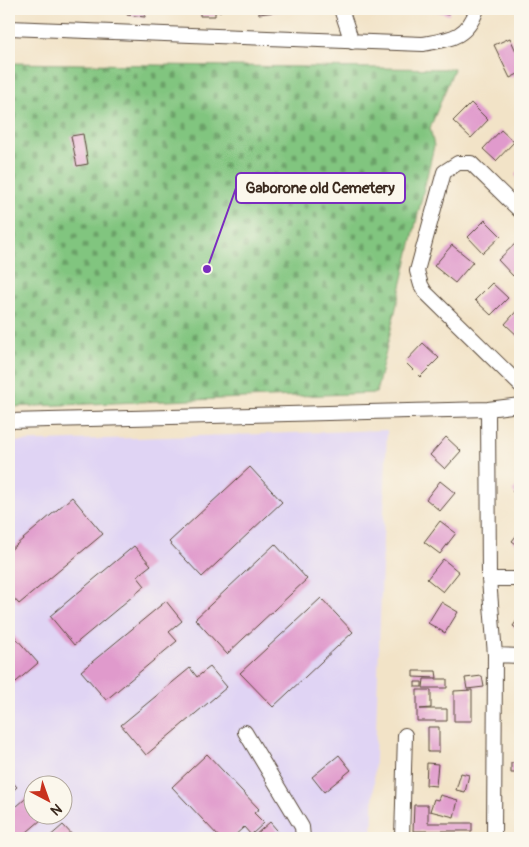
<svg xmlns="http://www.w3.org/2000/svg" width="529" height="847" viewBox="0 0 529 847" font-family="Pangolin,sans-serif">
  <defs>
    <pattern id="cemetery-stones" width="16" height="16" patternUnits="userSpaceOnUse" patternTransform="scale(1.25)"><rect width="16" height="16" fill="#81c57f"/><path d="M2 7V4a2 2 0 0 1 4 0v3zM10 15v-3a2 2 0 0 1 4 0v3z" fill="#6ba067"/></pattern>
  </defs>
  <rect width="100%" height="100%" fill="#fbf7ec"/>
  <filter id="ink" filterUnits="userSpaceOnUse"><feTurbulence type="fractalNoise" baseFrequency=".02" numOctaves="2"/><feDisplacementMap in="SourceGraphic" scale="10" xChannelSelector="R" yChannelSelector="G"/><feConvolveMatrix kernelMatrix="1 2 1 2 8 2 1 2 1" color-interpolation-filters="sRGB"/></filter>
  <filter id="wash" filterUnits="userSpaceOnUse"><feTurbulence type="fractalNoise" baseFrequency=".0096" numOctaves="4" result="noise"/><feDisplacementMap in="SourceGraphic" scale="20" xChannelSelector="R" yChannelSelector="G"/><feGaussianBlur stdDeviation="1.12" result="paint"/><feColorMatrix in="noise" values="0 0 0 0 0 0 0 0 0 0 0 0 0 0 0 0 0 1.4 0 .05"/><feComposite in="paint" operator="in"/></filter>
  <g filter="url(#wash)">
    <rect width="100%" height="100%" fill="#f2e3c7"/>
    <path fill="#e0d4f4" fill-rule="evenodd" d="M387,430L372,838H9V442ZM32,784H62V814H32Z"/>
    <path fill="url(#cemetery-stones)" stroke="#5e784e" d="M9,63L454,69L430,128L434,146L376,393L9,407Z"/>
    <g id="blocks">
      <path fill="#e09acc" d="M127,9H145V17L127,15Z
        M194,9H221V11L215,12V16H200V11H194Z
        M259,9H283V11L259,14Z
        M360,9H384V13L360,12Z
        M429,9H451L449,15Z
        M510,38L520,60V73L510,78L494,45Z
        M471,103L488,120L471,138L453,121Z
        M501,130L514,142L496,161L483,149Z
        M83,134L88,164L77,166L71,136Z
        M520,169V180L515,175Z
        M485,220L501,236L483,253L468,237Z
        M517,242L520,245V269L513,276L498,260Z
        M452,245L473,262L455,283L434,266Z
        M492,283L508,298L491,315L475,300Z
        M520,307V338L505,324Z
        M423,343L439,358L420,377L405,362Z
        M446,437L461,451L445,469L430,455Z
        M517,440H520V462L517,463Z
        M250,467L282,502L202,577L169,542Z
        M440,481L455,493L440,511L426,499Z
        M520,483V499L512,491Z
        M72,497L103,534L19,604L9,593V551Z
        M440,521L456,533L440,554L424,542Z
        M520,531V547L512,541Z
        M275,544L307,579L227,654L195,619Z
        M134,546L151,565L137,576L145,586L74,645L50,616Z
        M443,559L459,572L443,592L427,579Z
        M321,598L353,632L273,707L240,673Z
        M166,601L182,621L169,632L177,641L106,700L81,671Z
        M441,602L458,612L445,633L428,623Z
        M520,616V631L513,626Z
        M9,630L38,663L9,688Z
        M210,667L227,687L146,755L121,725L190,668L197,677Z
        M413,671H436L437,678L413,677Z
        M482,676L484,687L467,689L465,678Z
        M424,679H447V688H423Z
        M415,682H422V687H415Z
        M417,690H431V708L420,709H447V721H417Z
        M472,690V721H454V691Z
        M428,727H439V752H428Z
        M207,754L259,809L254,813L264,823L251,835L244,827L232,838H220L172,787Z
        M339,755L351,770L324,792L312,777Z
        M427,763L438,764L436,786L426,785Z
        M511,763H520V773H511Z
        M461,773L469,775L465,792L456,790Z
        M9,778L17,787L9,794Z
        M32,793V814H48L20,838H9V813Z
        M440,795L458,800L454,817L430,811L434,799L438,800Z
        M414,805H428V823H472V831H413Z
        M270,822L283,837L281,838H256L254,836Z
        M63,825L75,838H48Z
        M343,833L347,838H336Z
        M439,835L461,836V838H439Z"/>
    </g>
  </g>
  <g filter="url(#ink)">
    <use href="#blocks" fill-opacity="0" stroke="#564637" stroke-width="1"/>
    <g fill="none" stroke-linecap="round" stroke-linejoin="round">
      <g stroke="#564637" stroke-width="16">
        <path id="minor" d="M341,9L352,42
          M9,28L423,44C451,39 467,38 477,9
          M520,211L471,163H458L444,172L417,271L421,285L425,292L520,385
          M488,409L489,579L495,655L494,838
          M9,421L488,409L520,405
          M489,579H520
          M495,655L520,656
          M245,732L302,827L303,838
          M402,838L405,735"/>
      </g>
      <use href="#minor" stroke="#fff" stroke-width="14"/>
    </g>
  </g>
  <path fill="none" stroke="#7b2cbf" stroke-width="2" d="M207 269L236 188"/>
  <circle fill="#7b2cbf" stroke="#fbf7ec" stroke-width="2" cx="207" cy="269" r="5"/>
  <rect fill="#fbf7ec" stroke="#7b2cbf" stroke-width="2" x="236" y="173" width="169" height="30" rx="5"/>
  <g font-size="15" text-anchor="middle" font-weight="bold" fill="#3b2a1e">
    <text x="320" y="193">Gaborone old Cemetery</text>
  </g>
  <rect width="529" height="847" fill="none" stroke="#fbf7ec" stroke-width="30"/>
  <g transform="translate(48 800) rotate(139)"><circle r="24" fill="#fbf7ec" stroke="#aea59a"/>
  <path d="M0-4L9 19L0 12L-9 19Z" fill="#c8321e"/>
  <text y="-8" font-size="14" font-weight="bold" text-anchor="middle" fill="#3b2a1e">N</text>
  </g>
</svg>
